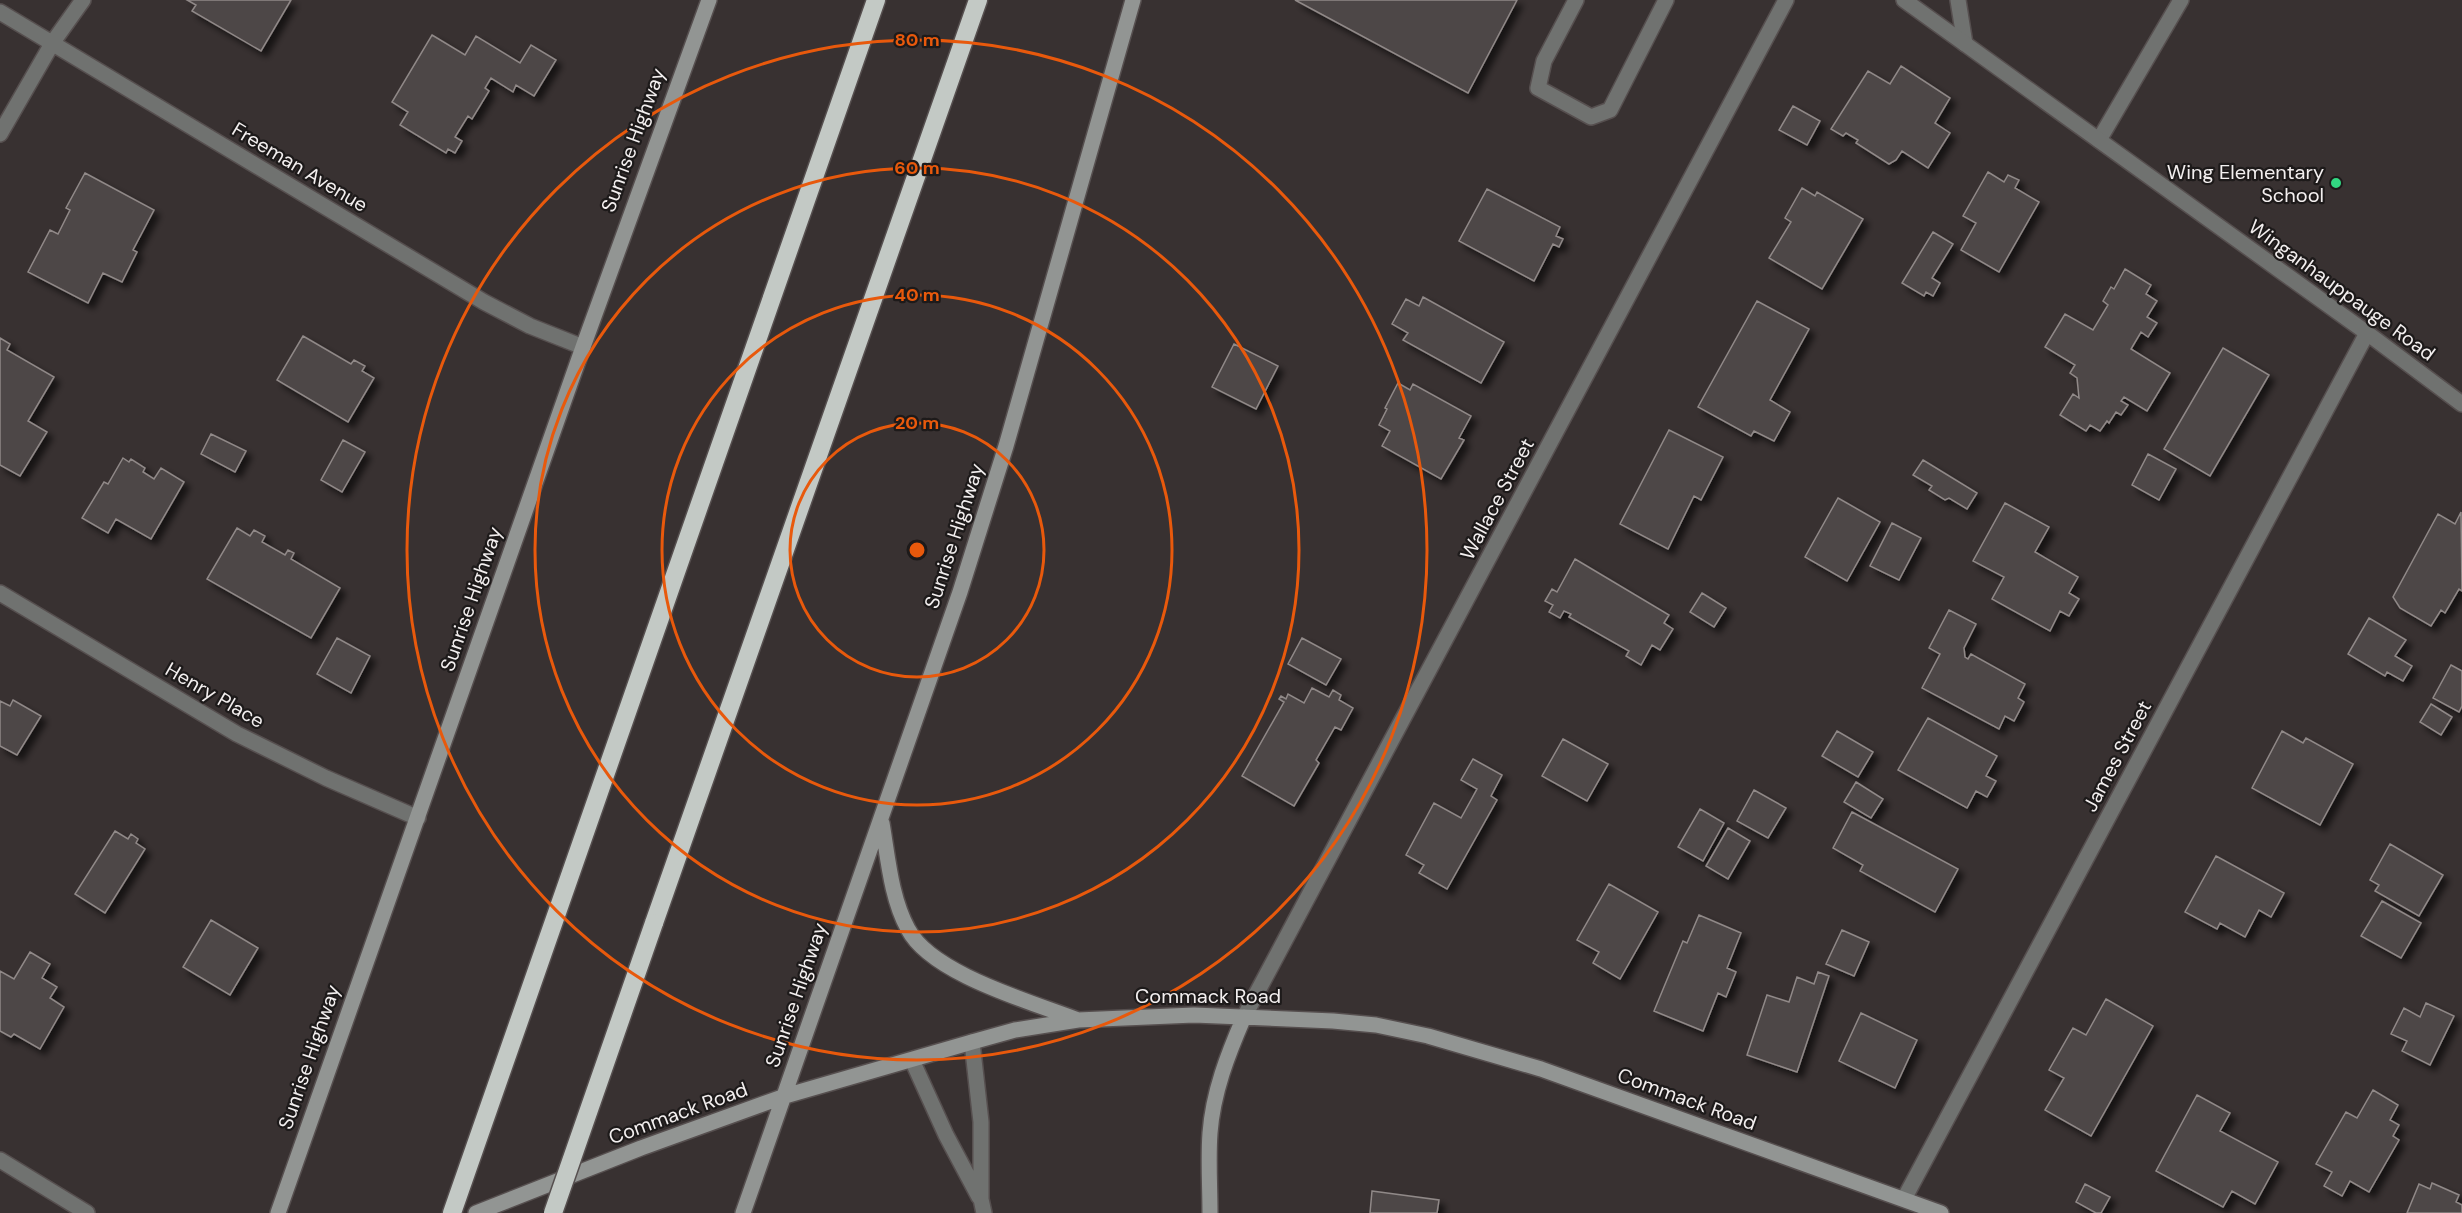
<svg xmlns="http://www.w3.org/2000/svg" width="2462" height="1213" viewBox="0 0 2462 1213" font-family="'DM Sans',sans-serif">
  <defs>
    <filter id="shadow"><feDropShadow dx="5.5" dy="5.5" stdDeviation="3" flood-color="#0009"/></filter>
  </defs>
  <rect width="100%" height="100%" fill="#383131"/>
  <path fill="#4d4646" stroke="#908988" stroke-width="1.5" filter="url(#shadow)" d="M187,0H291L261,51L192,11L196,5Z
    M1295,0H1517L1468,93Z
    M432,35L465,55L476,36L520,63L531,45L556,60L534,96L516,85L513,92L491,78L485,88L489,91L472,119L468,116L455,137L462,141L455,153L448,149L446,153L400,125L408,112L392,102Z
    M1901,66L1950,98L1935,123L1950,133L1928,168L1902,151L1896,160L1889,164L1856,143L1858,140L1846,133L1843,136L1831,129L1868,71L1890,84Z
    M1793,106L1820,121L1807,145L1779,130Z
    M1988,172L2004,182L2008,175L2019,180L2015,188L2039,202L1999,272L1961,250L1976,223L1963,216Z
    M85,173L154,210L133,250L137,252L122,282L103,273L88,303L28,272L50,230L58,234L70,210L66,208Z
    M1802,188L1815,196L1817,192L1863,219L1822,289L1769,258L1791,222L1785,218Z
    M1487,189L1560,227L1556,236L1563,239L1559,247L1553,244L1534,281L1459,241Z
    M1933,232L1953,244L1932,278L1940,283L1933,296L1926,292L1924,296L1902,283Z
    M2125,269L2151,285L2146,294L2157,301L2147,317L2157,323L2148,337L2141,332L2131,349L2170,373L2147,411L2124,397L2121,401L2128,405L2121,415L2116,412L2109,423L2107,421L2100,431L2090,425L2086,431L2060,415L2073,394L2079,398L2077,378L2070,373L2075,365L2045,347L2065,314L2093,330L2108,305L2103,301L2111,287L2114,289Z
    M1423,297L1504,342L1481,383L1403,340L1408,333L1392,324L1406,299L1419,306Z
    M1757,301L1809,329L1770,400L1790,412L1774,441L1754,431L1751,436L1698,407Z
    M303,336L351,364L354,360L365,366L362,371L374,378L348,422L277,380Z
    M0,338L10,344L7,350L54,377L28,421L47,432L20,476L0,465Z
    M1234,344L1278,366L1256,409L1212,387Z
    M2223,348L2269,375L2210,476L2164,449Z
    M1398,383L1410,390L1413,384L1471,416L1459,438L1464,440L1441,479L1382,446L1390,431L1379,425L1387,409L1385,408Z
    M1669,430L1723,457L1701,500L1694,496L1668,549L1620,524Z
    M211,434L246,451L235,472L201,454Z
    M343,440L365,452L342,492L321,480Z
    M2148,454L2176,469L2159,500L2132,485Z
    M123,458L129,462L131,459L145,468L143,472L154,479L161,468L184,482L151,539L116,519L108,533L82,518L104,482L108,484Z
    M1923,460L1977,493L1967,509L1949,498L1945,500L1929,490L1932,486L1913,475Z
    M1838,498L1880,522L1847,581L1805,557Z
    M2005,503L2049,527L2035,552L2078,577L2069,593L2079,599L2069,616L2060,611L2050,631L1992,599L2004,577L1973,561Z
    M2461,512L2462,591L2459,589L2445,613L2441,610L2431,626L2400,608L2393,597L2438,514L2455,524Z
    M1892,523L1921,538L1899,580L1870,566Z
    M237,528L250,536L254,530L265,536L262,542L285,555L288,550L294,553L291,559L340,588L311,638L207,579Z
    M1575,559L1669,615L1664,623L1673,629L1660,650L1652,645L1641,665L1626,656L1629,651L1569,617L1571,614L1564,611L1560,618L1549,612L1553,605L1545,601L1552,589L1557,592Z
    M1702,593L1726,608L1714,627L1690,612Z
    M1949,610L1976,624L1964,648L1965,657L1968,659L1971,654L2025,684L2018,698L2024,702L2014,721L2005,716L1999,729L1922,688L1940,654L1929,648Z
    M2369,618L2406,640L2395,656L2412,666L2403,681L2387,672L2385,676L2348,654Z
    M337,638L370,656L351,693L317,674Z
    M1302,638L1341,659L1326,685L1288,664Z
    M2451,665L2462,671V706L2459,712L2433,698Z
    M1312,688L1329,697L1333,690L1341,695L1339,700L1353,708L1341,730L1335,727L1316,760L1319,763L1294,806L1242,776L1284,702L1279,699L1281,696L1286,699L1288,694L1304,703Z
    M13,700L41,716L17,755L0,746V701L10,706Z
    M2431,704L2452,717L2441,735L2420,722Z
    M1928,718L1997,756L1986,776L1996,781L1987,797L1976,791L1967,808L1898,770Z
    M1837,731L1873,752L1858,777L1822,756Z
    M2282,731L2303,743L2306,738L2353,764L2320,825L2252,788Z
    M1563,739L1608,764L1587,801L1542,776Z
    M1473,759L1502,775L1491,796L1497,800L1447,889L1419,873L1424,865L1406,855L1434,803L1461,818L1477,789L1461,780Z
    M1856,782L1883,799L1871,818L1844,802Z
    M1754,790L1786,808L1768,838L1737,821Z
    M1700,809L1724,823L1703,861L1678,847Z
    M1852,812L1958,869L1935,912L1860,871L1863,865L1833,848Z
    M1728,828L1750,841L1728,879L1706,866Z
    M115,831L128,839L131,834L138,839L136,843L145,849L105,913L75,894Z
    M2390,844L2443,875L2419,916L2375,891L2379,885L2370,880Z
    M2216,856L2284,893L2271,917L2259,910L2245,937L2220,923L2217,929L2185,912Z
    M1609,884L1658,912L1620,979L1593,963L1599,952L1577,940Z
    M2382,901L2421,923L2401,958L2361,936Z
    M1699,915L1741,933L1727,968L1736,972L1726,997L1718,993L1703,1031L1654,1011L1683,941L1687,943Z
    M211,920L258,948L230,995L183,967Z
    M1842,930L1869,942L1854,976L1826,964Z
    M30,952L50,964L42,978L57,987L50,998L64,1007L40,1049L14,1034L11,1037L0,1031V971L14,979Z
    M1818,972L1829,976L1797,1072L1747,1055L1767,995L1789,1002L1797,977L1814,984Z
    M2106,999L2153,1026L2091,1136L2045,1110L2064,1078L2049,1070L2073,1028L2086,1035Z
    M2426,1003L2454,1016L2430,1065L2402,1051L2407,1041L2391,1034L2404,1008L2420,1017Z
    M1861,1013L1917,1040L1895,1088L1839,1061Z
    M2373,1090L2398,1105L2390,1120L2399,1125L2393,1136L2399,1140L2369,1192L2350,1181L2342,1196L2324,1186L2332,1172L2316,1164L2346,1112L2357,1118Z
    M2197,1095L2230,1113L2220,1131L2278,1162L2255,1204L2232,1191L2223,1207L2156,1171Z
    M2432,1183L2459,1195L2456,1202L2462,1205V1213H2407L2419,1184L2430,1189Z
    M2085,1184L2110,1197L2101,1213H2096L2076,1202Z
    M1372,1191L1439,1200L1437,1213H1370Z"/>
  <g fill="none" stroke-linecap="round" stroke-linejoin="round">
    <g stroke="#564f4f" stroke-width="18">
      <path id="lane" d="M1576,0L1544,61L1538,88L1591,117L1610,110L1666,0
        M1958,0L1965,44
        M2099,140L2181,0
        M972,1042L981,1122V1199L984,1213
        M912,1060L946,1135L979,1197"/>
    </g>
    <g stroke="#564f4f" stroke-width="18">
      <path id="street" d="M1904,0L2367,333L2462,404
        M0,12L484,302L530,326L583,347
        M0,134L53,42L83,0
        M0,593L237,734L326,778L418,818
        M1244,1017L1786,0
        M0,1160L87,1213
        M1904,1199L2367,333"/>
    </g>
    <g stroke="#564f4f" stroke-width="18">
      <path id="secondary" d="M882,823C888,858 891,898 908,929C931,974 1032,1002 1078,1020
        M278,1213L583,347L709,0
        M476,1213L641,1148L785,1096L972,1042L1015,1030L1078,1020L1194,1015L1333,1021L1376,1025L1428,1036L1541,1069L1941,1213
        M743,1213L960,592L1006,446L1133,0
        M1210,1213C1210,1187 1208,1159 1210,1133C1213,1092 1228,1054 1244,1017"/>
    </g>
    <g stroke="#564f4f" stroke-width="21">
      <path id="highway" d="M654,923L978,0
        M452,1213L876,0"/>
    </g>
    <use href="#lane" stroke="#707270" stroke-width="15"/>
    <use href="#street" stroke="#707270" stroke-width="15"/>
    <use href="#secondary" stroke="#929593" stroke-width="15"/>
    <use href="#highway" stroke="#c3c9c5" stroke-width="18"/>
    <g stroke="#564f4f" stroke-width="21" stroke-linecap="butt">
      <path id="highway-bridge" d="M553,1213L654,923"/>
    </g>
    <use href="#highway-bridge" stroke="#c3c9c5" stroke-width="18"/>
  </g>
  <g fill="none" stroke="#e8590c" stroke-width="3">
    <circle cx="917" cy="550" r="127"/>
    <circle cx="917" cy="550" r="255"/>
    <circle cx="917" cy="550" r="382"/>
    <circle cx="917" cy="550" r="510"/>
  </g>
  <circle fill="#32d882" stroke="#1d1a1a" stroke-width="2" cx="2336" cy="183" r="6"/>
  <g text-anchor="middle" stroke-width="4.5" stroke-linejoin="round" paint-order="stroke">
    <g font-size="20" fill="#f3efef" stroke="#1d1a1a">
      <text transform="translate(633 140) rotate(-70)" y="7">Sunrise Highway</text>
      <text transform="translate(300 167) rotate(31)" y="7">Freeman Avenue</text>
      <text transform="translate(2342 290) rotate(36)" y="7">Winganhauppauge Road</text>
      <text transform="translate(1497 499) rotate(-62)" y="7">Wallace Street</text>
      <text transform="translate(954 536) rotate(-72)" y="7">Sunrise Highway</text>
      <text transform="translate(471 599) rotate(-71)" y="7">Sunrise Highway</text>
      <text transform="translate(215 695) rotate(30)" y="7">Henry Place</text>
      <text transform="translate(2117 756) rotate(-62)" y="7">James Street</text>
      <text transform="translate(796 995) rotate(-71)" y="7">Sunrise Highway</text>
      <text x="1208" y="1003">Commack Road</text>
      <text transform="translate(309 1057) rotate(-71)" y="7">Sunrise Highway</text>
      <text transform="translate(1687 1099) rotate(20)" y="7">Commack Road</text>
      <text transform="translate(678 1113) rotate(-20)" y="7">Commack Road</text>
    </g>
    <g font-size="20" fill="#f3efef" stroke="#1d1a1a" text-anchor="end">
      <text x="2324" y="179">Wing Elementary<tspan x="2324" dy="23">School</tspan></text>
    </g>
  </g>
  <circle cx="917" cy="550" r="9" fill="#e8590c" stroke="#1d1a1a" stroke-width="3"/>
  <g font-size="18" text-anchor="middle" font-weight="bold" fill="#e8590c" stroke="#1d1a1a" stroke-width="4.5" stroke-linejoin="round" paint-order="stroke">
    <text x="917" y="46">80 m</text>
    <text x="917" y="174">60 m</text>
    <text x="917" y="301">40 m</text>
    <text x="917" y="429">20 m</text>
  </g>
</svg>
